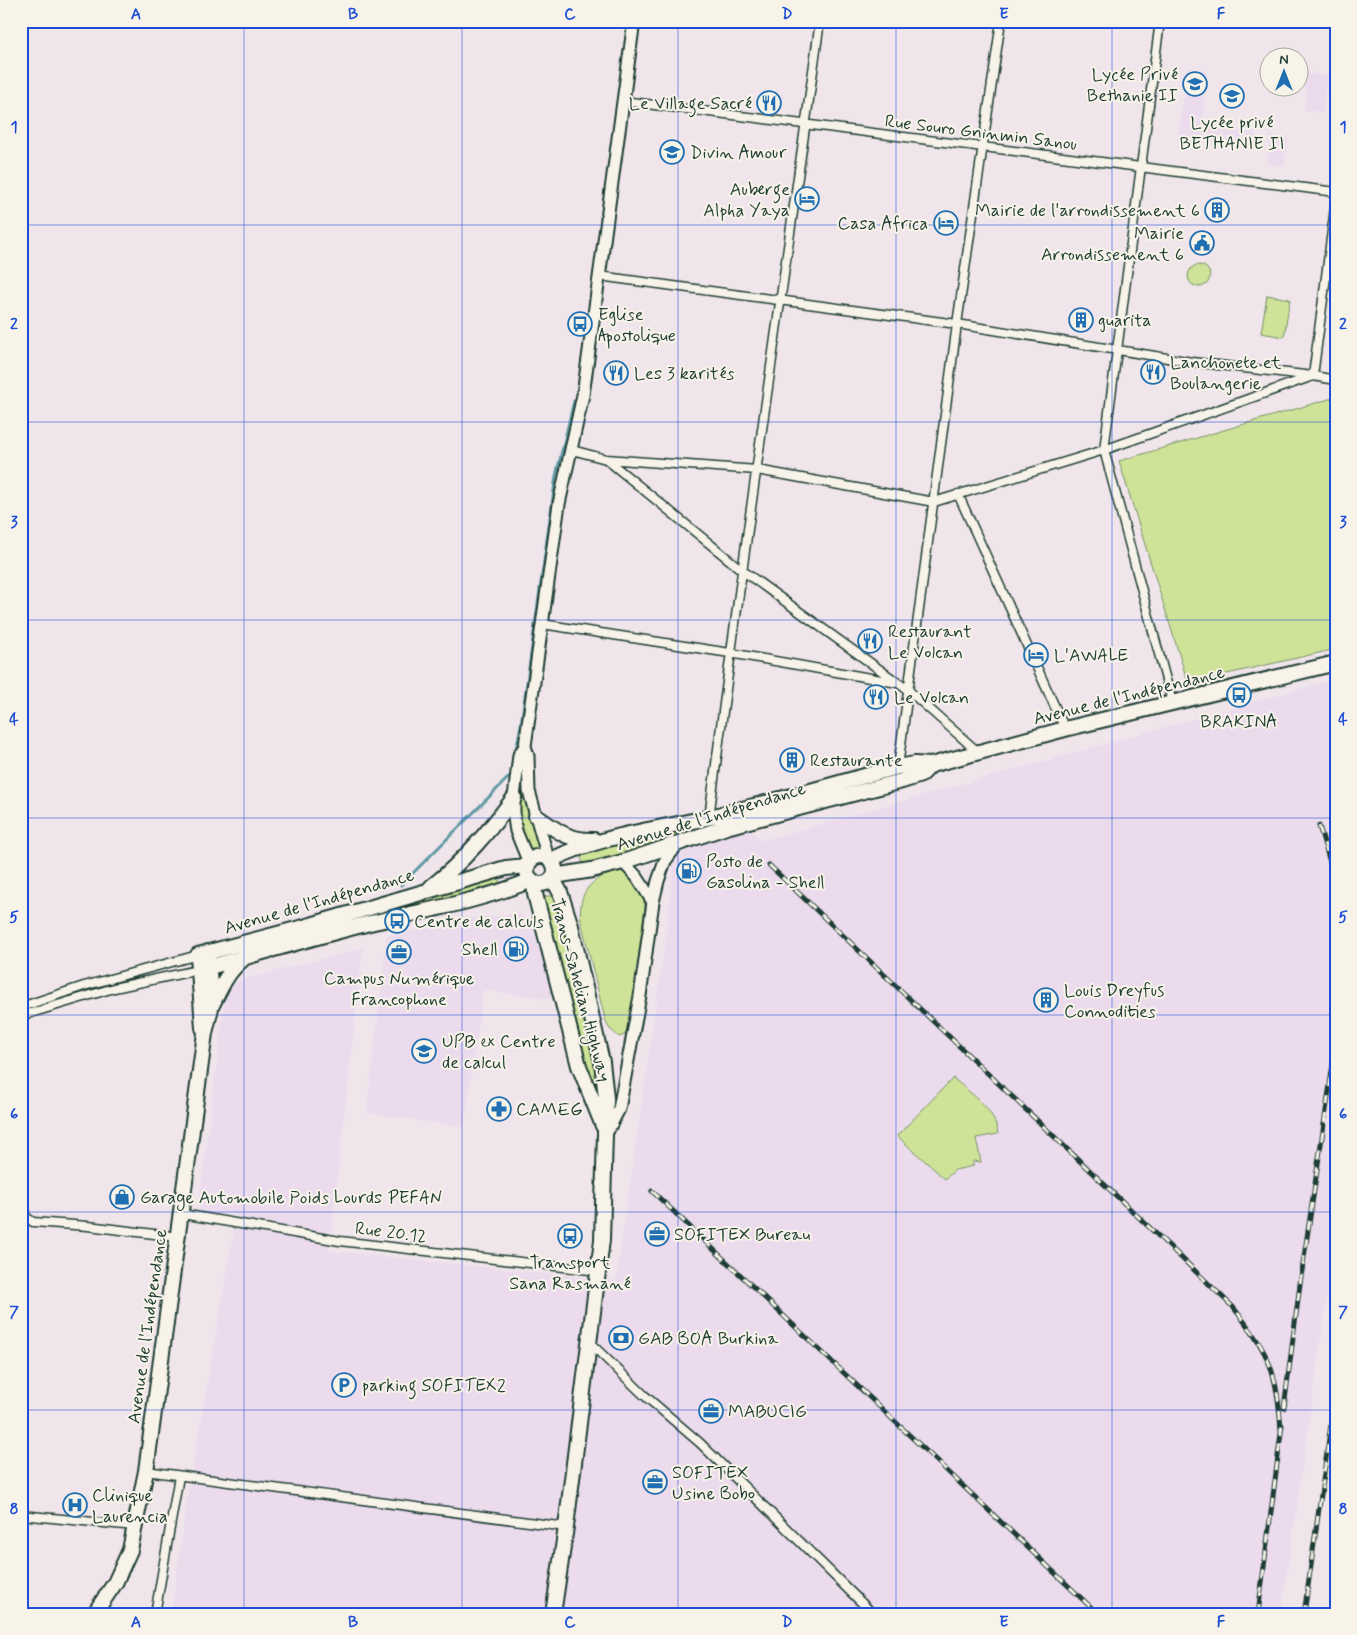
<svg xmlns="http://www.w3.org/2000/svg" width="1357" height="1635" viewBox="0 0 1357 1635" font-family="Mynerve,sans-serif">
  <rect width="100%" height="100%" fill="#f0e5eb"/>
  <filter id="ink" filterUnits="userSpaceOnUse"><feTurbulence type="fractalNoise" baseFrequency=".02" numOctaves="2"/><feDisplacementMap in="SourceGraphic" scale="10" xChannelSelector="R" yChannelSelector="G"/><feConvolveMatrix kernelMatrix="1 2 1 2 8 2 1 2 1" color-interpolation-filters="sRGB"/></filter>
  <g filter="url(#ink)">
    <path fill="#ebdbed" d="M1188,68L1206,71L1202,97L1205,98L1202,126L1256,133L1255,148L1178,139Z
      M1300,72L1334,77L1332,91L1325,90L1323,112L1304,110L1307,88L1300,86Z
      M1270,136L1288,138L1284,166L1267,164Z
      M1336,679V1236L1281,1614H171L187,1500L237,1215L198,1212L227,984L363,948L329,1251L616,1281L666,936L674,862L688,847L748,827L761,841Z
      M520,913L532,925L558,1000L483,990L464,1127L367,1113L387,936L478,917H492Z"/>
    <path fill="#cee398" stroke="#769066" d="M1188 276a11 11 0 1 1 22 0a11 11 0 1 1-22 0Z
      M1267,295L1290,299L1284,337L1261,333Z
      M1336,397V649L1188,683L1119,461Z
      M879,777L716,825L602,862L585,865C581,861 581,858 582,852Z
      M521,780H523L543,850L529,854C517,829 519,807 521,780Z
      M610,872C614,872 619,871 623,872C636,876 643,895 645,906L629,1028L625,1035L619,1037L609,1028L605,1019L581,921C578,895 587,883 610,872Z
      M496,875L500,882V888L216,959L215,956Z
      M547,896H553L558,899L596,1047L597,1081L591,1077L580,1044L542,898Z
      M953,1078C971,1094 995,1108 998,1134L976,1138L981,1162L973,1161V1166L955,1170L945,1179L897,1136Z"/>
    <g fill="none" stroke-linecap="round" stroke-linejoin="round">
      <path stroke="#6199a3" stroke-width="3" d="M516,750L521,725L556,476L574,401
        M401,885L512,774V771
        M1332,1614L1336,1587"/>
      <g stroke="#1f3d34" stroke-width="11">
        <path id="street" d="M1160,21L1104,450L1172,702
          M623,101L1336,192
          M599,276L957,324L1192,362L1313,376L1336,200
          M572,450L606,459L757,470L934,502L1104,450L1313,376L1336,380
          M606,459L743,571L908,690L978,752
          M958,494L1065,729
          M542,624L730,653L898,683
          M898,767L957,324L1001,21
          M709,818C743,552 783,287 820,21
          M21,1007L84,986L198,955
          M21,1016L114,988L198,970
          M21,1202L26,1217L33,1222L88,1226L179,1237
          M182,1214L340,1241L598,1271
          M21,1295L23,1303L21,1325
          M589,1342L644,1395L700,1443L873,1614
          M146,1471L566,1527
          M21,1515L135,1526
          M155,1614L179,1476"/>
      </g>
      <g stroke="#1f3d34" stroke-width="15">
        <path id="secondary" d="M525,746L519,755L514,798V818L516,831L529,863
          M548,858L529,791L528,756L525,746L559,504L583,395L634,21
          M623,862L637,877L653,902
          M606,1134L619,1109L640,996L653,902L658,881L665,861L679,842"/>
      </g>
      <g stroke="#1f3d34" stroke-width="18">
        <path id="highway" d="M536,816C556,830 568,841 594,840
          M527 870a14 14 0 1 1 28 0a14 14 0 1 1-28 0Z
          M551,860C599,836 654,830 706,818C770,803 834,784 898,767L915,764L931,765L1065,729L1336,663
          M554,876L592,870L623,862L726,827L902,781L921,775L931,765
          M553,879L560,892L571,926L602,1062L606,1098L602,1240L566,1527L553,1614
          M534,882L535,894L579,1066L603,1126
          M431,887C464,861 489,831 514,798
          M202,969C258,954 314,937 370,923C424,911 480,901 532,880
          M212,1005C221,987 227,972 243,959
          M203,1028L198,955L304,927L506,868L527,866
          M94,1614L115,1583L130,1550L146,1471L205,1033L211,1008L208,952"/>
      </g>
      <use href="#street" stroke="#f7f3e8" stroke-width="8"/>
      <use href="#secondary" stroke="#f7f3e8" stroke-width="11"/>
      <use href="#highway" stroke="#f7f3e8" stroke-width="14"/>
      <g stroke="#1f3d34" stroke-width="5">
        <path id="rail" d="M1319,826L1336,882
          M769,865L1233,1307C1270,1353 1278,1374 1281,1432
          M652,1191L1098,1614
          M1284,1408L1300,1284L1336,1044
          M1258,1614L1282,1425
          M1304,1614L1336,1389"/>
      </g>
      <use href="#rail" stroke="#f7f3e8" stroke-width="3" stroke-dasharray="9" stroke-linecap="butt"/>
    </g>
  </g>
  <path fill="none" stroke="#1d4ed8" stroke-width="1" stroke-opacity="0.55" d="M244,21V1614M462,21V1614M678,21V1614M896,21V1614M1112,21V1614M21,225H1336M21,422H1336M21,620H1336M21,818H1336M21,1015H1336M21,1212H1336M21,1410H1336"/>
  <defs>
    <g id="school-ring" transform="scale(1.25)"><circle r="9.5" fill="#f7f3e8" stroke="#1f6fb2" stroke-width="1.5"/><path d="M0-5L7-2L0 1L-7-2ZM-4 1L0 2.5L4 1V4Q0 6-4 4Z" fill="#1f6fb2"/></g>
    <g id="restaurant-ring" transform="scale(1.25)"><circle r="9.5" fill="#f7f3e8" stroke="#1f6fb2" stroke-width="1.5"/><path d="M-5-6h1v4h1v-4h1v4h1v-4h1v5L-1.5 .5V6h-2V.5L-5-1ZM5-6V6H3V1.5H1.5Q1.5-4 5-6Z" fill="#1f6fb2"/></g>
    <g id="hotel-ring" transform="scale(1.25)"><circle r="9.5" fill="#f7f3e8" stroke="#1f6fb2" stroke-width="1.5"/><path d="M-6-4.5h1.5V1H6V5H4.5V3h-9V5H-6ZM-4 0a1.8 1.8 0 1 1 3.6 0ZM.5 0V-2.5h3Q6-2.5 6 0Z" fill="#1f6fb2"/></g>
    <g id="building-ring" transform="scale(1.25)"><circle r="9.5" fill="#f7f3e8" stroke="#1f6fb2" stroke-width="1.5"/><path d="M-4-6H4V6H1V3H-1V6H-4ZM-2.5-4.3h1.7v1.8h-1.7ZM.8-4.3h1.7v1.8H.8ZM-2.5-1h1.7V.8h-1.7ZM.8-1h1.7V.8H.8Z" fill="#1f6fb2"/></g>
    <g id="civic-ring" transform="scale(1.25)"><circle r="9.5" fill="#f7f3e8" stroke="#1f6fb2" stroke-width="1.5"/><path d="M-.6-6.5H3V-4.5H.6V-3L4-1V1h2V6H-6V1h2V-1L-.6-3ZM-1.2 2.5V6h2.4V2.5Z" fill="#1f6fb2"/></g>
    <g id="bus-ring" transform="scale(1.25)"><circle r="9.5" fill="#f7f3e8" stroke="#1f6fb2" stroke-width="1.5"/><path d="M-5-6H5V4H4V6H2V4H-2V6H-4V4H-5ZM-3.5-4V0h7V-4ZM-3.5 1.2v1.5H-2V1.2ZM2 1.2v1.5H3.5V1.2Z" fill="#1f6fb2"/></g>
    <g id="fuel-ring" transform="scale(1.25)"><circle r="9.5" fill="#f7f3e8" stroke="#1f6fb2" stroke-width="1.5"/><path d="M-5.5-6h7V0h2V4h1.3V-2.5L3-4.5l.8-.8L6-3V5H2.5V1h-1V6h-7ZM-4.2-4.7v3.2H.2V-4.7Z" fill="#1f6fb2"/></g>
    <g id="office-ring" transform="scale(1.25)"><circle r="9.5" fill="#f7f3e8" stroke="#1f6fb2" stroke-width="1.5"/><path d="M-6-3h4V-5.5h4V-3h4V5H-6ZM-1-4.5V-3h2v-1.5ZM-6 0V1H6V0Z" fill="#1f6fb2"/></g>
    <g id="university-ring" transform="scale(1.25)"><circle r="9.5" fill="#f7f3e8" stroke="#1f6fb2" stroke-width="1.5"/><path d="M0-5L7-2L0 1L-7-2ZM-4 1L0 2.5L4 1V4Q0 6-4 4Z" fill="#1f6fb2"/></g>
    <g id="pharmacy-ring" transform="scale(1.25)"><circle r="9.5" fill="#f7f3e8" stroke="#1f6fb2" stroke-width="1.5"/><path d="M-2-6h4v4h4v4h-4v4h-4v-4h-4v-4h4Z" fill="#1f6fb2"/></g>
    <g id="shop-ring" transform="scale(1.25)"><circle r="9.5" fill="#f7f3e8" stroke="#1f6fb2" stroke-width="1.5"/><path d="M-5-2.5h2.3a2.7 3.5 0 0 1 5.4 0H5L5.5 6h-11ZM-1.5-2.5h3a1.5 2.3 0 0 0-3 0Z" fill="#1f6fb2"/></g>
    <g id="bank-ring" transform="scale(1.25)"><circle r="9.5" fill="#f7f3e8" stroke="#1f6fb2" stroke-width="1.5"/><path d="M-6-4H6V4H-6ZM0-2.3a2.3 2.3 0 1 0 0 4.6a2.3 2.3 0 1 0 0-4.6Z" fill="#1f6fb2"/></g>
    <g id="parking-ring" transform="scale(1.25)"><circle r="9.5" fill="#f7f3e8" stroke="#1f6fb2" stroke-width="1.5"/><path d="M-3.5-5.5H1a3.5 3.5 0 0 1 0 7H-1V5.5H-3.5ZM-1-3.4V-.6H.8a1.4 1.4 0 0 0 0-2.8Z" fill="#1f6fb2"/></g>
    <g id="hospital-ring" transform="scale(1.25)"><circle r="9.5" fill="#f7f3e8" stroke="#1f6fb2" stroke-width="1.5"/><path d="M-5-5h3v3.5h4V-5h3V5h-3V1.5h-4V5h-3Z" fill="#1f6fb2"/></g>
  </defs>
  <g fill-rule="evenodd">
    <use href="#school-ring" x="1195" y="84"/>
    <use href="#school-ring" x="1232" y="96"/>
    <use href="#restaurant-ring" x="769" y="103"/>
    <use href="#school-ring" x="672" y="152"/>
    <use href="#hotel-ring" x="807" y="199"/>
    <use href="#building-ring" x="1217" y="210"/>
    <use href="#hotel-ring" x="946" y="223"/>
    <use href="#civic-ring" x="1202" y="243"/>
    <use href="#building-ring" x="1081" y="320"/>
    <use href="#bus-ring" x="580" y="324"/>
    <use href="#restaurant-ring" x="1153" y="372"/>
    <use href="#restaurant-ring" x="616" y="373"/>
    <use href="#restaurant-ring" x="870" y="641"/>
    <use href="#hotel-ring" x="1036" y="655"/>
    <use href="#bus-ring" x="1239" y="695"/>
    <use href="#restaurant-ring" x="876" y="697"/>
    <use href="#building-ring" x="792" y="760"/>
    <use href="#fuel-ring" x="689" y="871"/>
    <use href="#bus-ring" x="397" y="921"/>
    <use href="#fuel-ring" x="516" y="949"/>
    <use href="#office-ring" x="399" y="952"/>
    <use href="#building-ring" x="1046" y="1000"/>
    <use href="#university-ring" x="424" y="1051"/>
    <use href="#pharmacy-ring" x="499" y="1109"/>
    <use href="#shop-ring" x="122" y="1197"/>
    <use href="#office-ring" x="657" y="1234"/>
    <use href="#bus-ring" x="570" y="1236"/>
    <use href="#bank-ring" x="621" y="1338"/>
    <use href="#parking-ring" x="344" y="1385"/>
    <use href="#office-ring" x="711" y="1411"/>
    <use href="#office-ring" x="655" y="1482"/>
    <use href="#hospital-ring" x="75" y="1505"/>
  </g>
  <g text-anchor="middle" stroke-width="4" stroke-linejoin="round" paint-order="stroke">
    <g font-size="18" fill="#1f3d34" stroke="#f7f3e8" text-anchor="start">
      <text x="1178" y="80" text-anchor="end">Lycée Privé<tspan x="1178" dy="21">Bethanie II</tspan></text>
      <text x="752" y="109" text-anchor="end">Le Village Sacré</text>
      <text x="1232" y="128" text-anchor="middle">Lycée privé<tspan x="1232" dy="21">BETHANIE II</tspan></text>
      <text x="690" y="158">Divin Amour</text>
      <text x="790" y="195" text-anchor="end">Auberge<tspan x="790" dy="21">Alpha Yaya</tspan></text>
      <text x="1200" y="216" text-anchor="end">Mairie de l'arrondissement 6</text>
      <text x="928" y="229" text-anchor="end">Casa Africa</text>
      <text x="1184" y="239" text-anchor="end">Mairie<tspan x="1184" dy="21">Arrondissement 6</tspan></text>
      <text x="598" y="320">Eglise<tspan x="598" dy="21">Apostolique</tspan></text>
      <text x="1098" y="326">guarita</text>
      <text x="1170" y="368">Lanchonete et<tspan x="1170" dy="21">Boulangerie</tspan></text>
      <text x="634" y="379">Les 3 karités</text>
      <text x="888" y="637">Restaurant<tspan x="888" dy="21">Le Volcan</tspan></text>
      <text x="1054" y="661">L'AWALE</text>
      <text x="894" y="703">Le Volcan</text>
      <text x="1239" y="727" text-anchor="middle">BRAKINA</text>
      <text x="810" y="766">Restaurante</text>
      <text x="706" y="867">Posto de<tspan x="706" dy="21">Gasolina - Shell</tspan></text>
      <text x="414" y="927">Centre de calculs</text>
      <text x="498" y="955" text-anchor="end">Shell</text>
      <text x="399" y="984" text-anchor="middle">Campus Numérique<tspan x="399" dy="21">Francophone</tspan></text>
      <text x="1064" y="996">Louis Dreyfus<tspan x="1064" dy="21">Connodities</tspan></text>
      <text x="442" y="1047">UPB ex Centre<tspan x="442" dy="21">de calcul</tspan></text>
      <text x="516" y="1115">CAMEG</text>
      <text x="140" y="1203">Garage Automobile Poids Lourds PEFAN</text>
      <text x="674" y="1240">SOFITEX Bureau</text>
      <text x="570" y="1268" text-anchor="middle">Transport<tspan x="570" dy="21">Sana Rasmané</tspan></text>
      <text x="638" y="1344">GAB BOA Burkina</text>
      <text x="362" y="1391">parking SOFITEX2</text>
      <text x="728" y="1417">MABUCIG</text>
      <text x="672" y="1478">SOFITEX<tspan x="672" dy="21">Usine Bobo</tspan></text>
      <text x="92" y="1501">Clinique<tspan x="92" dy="21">Laurencia</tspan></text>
    </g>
    <g font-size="18" fill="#1f3d34" stroke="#f7f3e8">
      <text transform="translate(981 132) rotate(7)" y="6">Rue Souro Gninmin Sanou</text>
      <text transform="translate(1129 695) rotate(-14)" y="6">Avenue de l'Indépendance</text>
      <text transform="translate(711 816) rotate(-17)" y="6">Avenue de l'Indépendance</text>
      <text transform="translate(319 901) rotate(-16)" y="6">Avenue de l'Indépendance</text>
      <text transform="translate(581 990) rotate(75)" y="6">Trans-Sahelian Highway</text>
      <text transform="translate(391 1232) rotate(7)" y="6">Rue 20.12</text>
      <text transform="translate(147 1326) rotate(-82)" y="6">Avenue de l'Indépendance</text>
    </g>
  </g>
  <rect width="1357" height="1635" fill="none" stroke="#f7f3e8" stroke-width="55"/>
  <g transform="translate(1284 72)"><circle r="24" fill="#f7f3e8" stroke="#a1aaa0"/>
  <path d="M0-4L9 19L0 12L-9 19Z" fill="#1f6fb2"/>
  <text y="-8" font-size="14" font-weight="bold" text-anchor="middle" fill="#1f3d34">N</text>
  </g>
  <rect x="28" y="28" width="1302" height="1580" fill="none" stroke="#1d4ed8" stroke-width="2"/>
  <g font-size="16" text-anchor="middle" font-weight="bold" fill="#1d4ed8">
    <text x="136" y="19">A</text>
    <text x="353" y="19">B</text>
    <text x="570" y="19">C</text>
    <text x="787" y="19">D</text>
    <text x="1004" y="19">E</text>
    <text x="1221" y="19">F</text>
    <text x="14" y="132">1</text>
    <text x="1343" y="132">1</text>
    <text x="14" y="329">2</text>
    <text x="1343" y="329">2</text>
    <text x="14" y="527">3</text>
    <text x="1343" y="527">3</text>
    <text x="14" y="724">4</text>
    <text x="1343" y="724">4</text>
    <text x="14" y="922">5</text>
    <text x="1343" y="922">5</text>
    <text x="14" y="1119">6</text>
    <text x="1343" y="1119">6</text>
    <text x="14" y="1317">7</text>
    <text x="1343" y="1317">7</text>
    <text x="14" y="1514">8</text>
    <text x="1343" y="1514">8</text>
    <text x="136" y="1627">A</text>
    <text x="353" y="1627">B</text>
    <text x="570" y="1627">C</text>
    <text x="787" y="1627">D</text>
    <text x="1004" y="1627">E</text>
    <text x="1221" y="1627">F</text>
  </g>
</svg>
